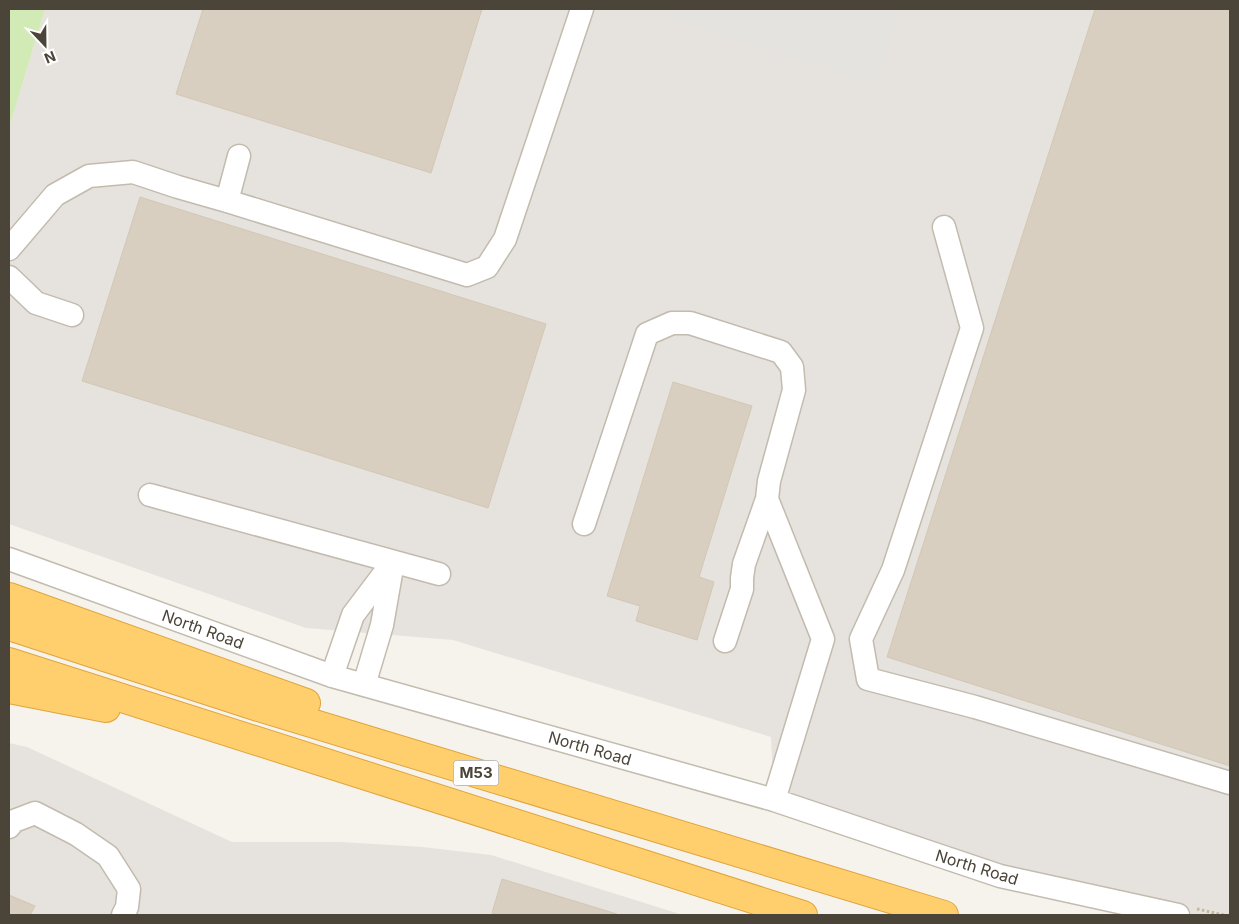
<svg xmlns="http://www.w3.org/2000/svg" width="1239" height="924" viewBox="0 0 1239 924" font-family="Inter,sans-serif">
  <rect width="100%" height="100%" fill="#f6f3ec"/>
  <path fill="#e6e2dd" d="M45,9H1230V915H1178L774,800L771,737L453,640L306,628L9,524V128Z
    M9,743L27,747L232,842H341L423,847L491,855L683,915H9Z"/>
  <path fill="#d2eab5" d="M9,9H45L9,128Z"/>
  <path fill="#e5e3e0" d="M673,9H899L875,83L670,18Z"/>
  <path fill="#d8cfc1" stroke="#d3c7b4" d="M203,9H482L431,173L176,94Z
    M1095,9H1230V766L887,657Z
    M140,197L546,324L488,508L82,381Z
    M673,382L752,406L699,577L714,582L697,640L636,621L640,606L607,596Z
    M502,879L617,914L616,915H499L492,913Z
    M9,895L35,906L30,915H9Z"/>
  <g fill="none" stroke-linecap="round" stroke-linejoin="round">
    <g stroke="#c2bbae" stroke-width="25">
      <path id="minor" d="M227,201L239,156
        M944,227L972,328L893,570L861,639L868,679L975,707L1230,783
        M9,249L55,195L89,176L133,172L178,187L227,201L467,275L487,267L505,239L582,9
        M9,277L36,303L72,315
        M150,495L439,574
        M584,524L647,334L672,323H690L781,352L792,367L794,390L769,481L767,499L823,639L774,800
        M9,559L332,676L774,800L1000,876L1178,915
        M725,641L742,589V578L744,564L767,499
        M332,676L353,615L393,562L382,625L364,685
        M9,827L14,821L35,813L76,834L108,856L129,889L127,907L123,915"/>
    </g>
    <g stroke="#e0a43c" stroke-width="30">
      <path id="highway" d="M9,597L306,703
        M9,626L255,706L944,915
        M9,662L803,915
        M9,689L106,708"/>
    </g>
    <path stroke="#c4b79f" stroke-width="3" stroke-dasharray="2.5 2.5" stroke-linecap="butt" d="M1197,909L1224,915"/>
    <use href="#minor" stroke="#fff" stroke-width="22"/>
    <use href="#highway" stroke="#ffcf6e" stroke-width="28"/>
  </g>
  <g text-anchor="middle" stroke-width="4.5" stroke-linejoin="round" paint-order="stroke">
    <rect fill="#fff" stroke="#817c74" stroke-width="1" x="453.5" y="760.5" width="45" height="25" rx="4"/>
    <g font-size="15" font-weight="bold" fill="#4b4439">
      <text x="476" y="778">M53</text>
    </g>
    <g font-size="16" fill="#4b4439" stroke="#fff">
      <text transform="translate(203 629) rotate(20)" y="6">North Road</text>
      <text transform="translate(590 748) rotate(16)" y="6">North Road</text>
      <text transform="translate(977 867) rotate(17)" y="6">North Road</text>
    </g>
  </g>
  <rect width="1239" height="924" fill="none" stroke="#4b4439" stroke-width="20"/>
  <g transform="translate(45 45) rotate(158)" stroke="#ffffff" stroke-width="4" paint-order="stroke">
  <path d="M0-4L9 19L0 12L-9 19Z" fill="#4b4439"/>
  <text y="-8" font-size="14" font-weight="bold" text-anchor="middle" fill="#4b4439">N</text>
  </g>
</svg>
